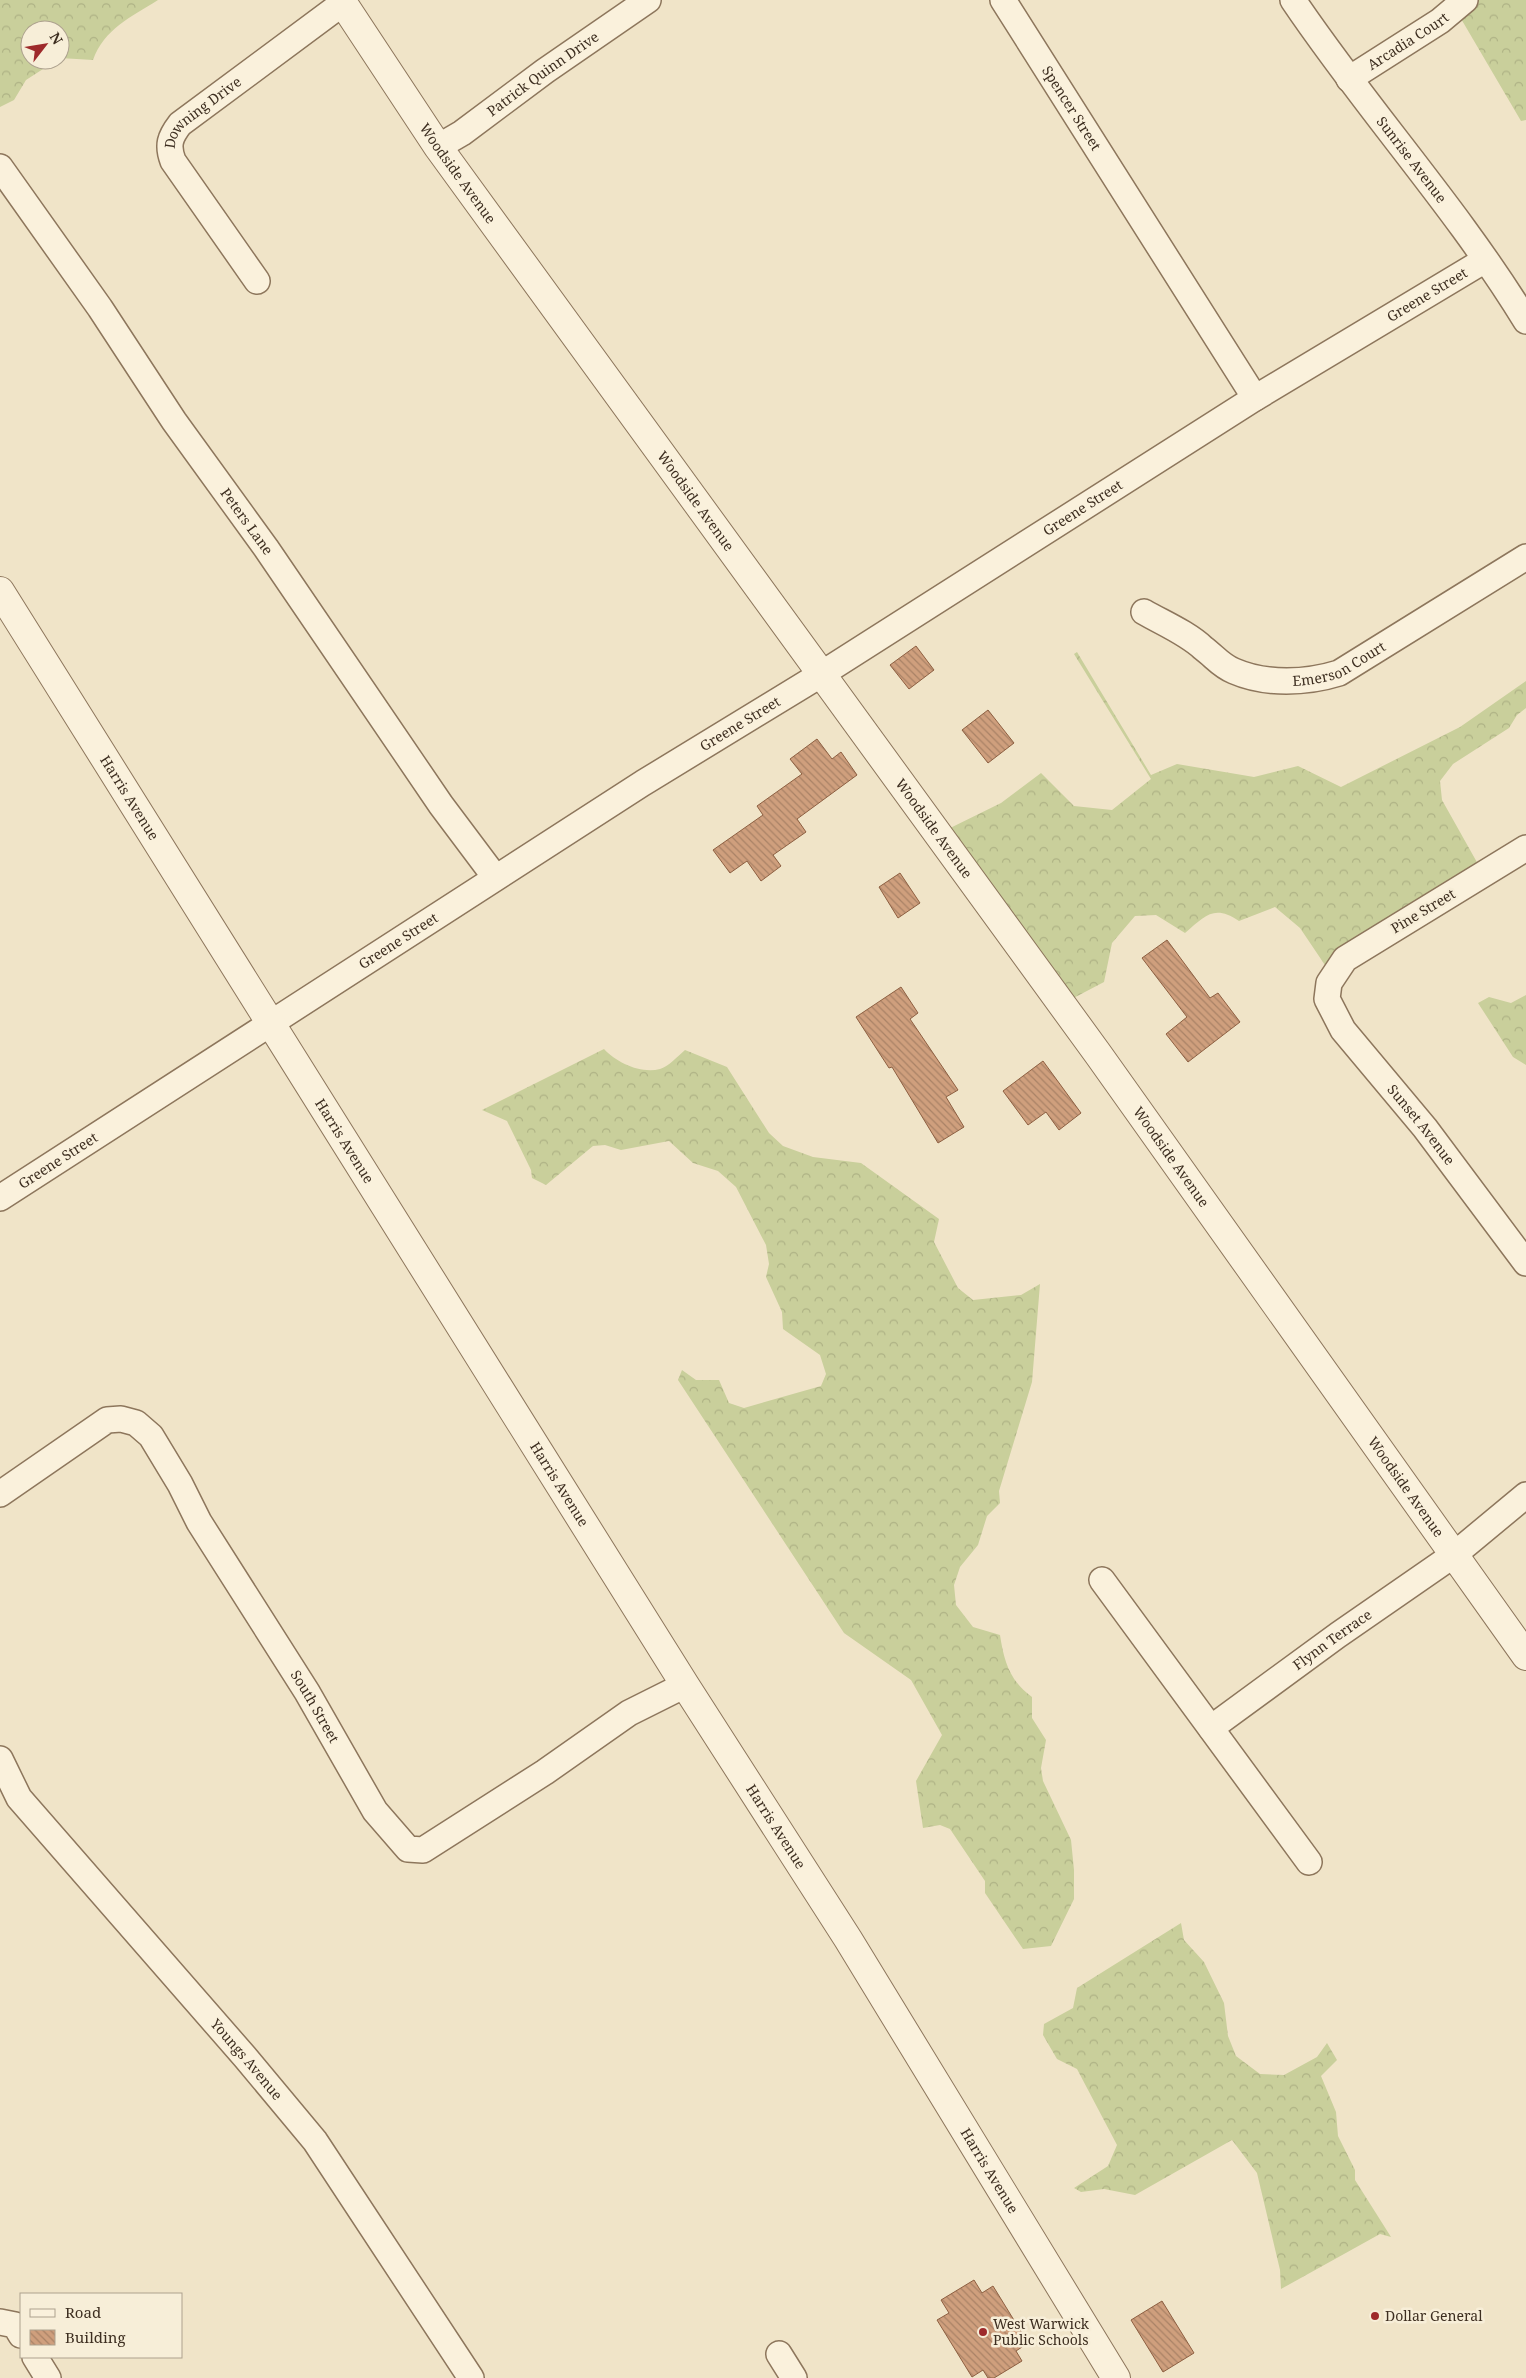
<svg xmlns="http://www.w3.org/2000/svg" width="1526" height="2378" viewBox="0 0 1526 2378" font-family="'Noto Serif',serif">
  <defs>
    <pattern id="forest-crowns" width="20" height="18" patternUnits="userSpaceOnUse" patternTransform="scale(1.25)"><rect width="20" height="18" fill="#c9cf9b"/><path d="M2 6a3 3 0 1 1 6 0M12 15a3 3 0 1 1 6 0" fill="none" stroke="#aeb285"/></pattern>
    <pattern id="building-back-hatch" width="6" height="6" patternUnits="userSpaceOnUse" patternTransform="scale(1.25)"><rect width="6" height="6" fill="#cf9f7d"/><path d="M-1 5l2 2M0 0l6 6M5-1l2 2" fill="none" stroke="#a98266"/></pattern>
  </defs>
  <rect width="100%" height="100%" fill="#f0e4c8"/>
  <path fill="url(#forest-crowns)" d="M0,0H158C131,17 104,29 93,60L60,58V30H30V60H57L26,80L14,100L0,107Z
    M1450,0H1526V120L1521,121Z
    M1077,652L1151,775L1177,764L1254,777L1298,766L1341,787L1460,727L1526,681V708L1517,715L1509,728L1453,764L1440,781L1442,800L1483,873L1331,974L1300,928L1275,907L1239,921C1214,904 1205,916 1185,933L1156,915L1135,916L1112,943L1104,982L1064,1003L940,833L1001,803L1041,773L1074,806L1112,810L1151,779L1074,654Z
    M1526,995V1065L1513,1057L1478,1003L1489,997L1511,1003Z
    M604,1049C617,1063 641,1074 660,1069C668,1067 678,1056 685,1050L727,1067L769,1133L783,1146L813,1157L861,1163L939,1219L934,1242L958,1288L973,1300L1021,1295L1040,1284L1032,1382L999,1491L1000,1503L987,1516L978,1545L960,1567L954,1585L956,1605L973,1627L1000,1635C1004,1662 1010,1681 1032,1697V1718L1046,1740L1041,1768L1043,1781L1071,1840L1074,1870V1899L1051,1946L1023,1949L985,1893V1881L950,1829L940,1825L923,1828L916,1781L942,1735L911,1680L844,1633L678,1380L682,1370L696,1380H719L729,1403L744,1408L821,1386L826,1374L820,1355L783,1329L782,1312L766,1277L769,1264L766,1245L736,1187L718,1171L693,1163L669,1141L621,1150L605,1145L593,1146L546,1185L532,1178L531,1170L507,1121L482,1110Z
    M1181,1923L1184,1940L1204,1962L1224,2003L1228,2036L1236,2056L1260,2074L1284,2075L1317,2057L1327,2043L1337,2060L1321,2076L1336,2112L1338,2136L1355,2170V2180L1391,2237L1380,2234L1281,2289L1280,2270L1257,2173L1232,2140L1135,2195L1104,2189L1081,2192L1074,2188L1108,2166L1117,2145L1077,2069L1057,2059L1043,2035L1044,2024L1073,2008L1077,1988Z"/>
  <path fill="url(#building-back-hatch)" stroke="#8d5f41" d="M916,646L934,670L909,689L890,665Z
    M988,710L1014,743L988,763L962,730Z
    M817,739L832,759L841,752L857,775L797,819L806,832L773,855L781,866L761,881L747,861L730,873L713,850L763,815L757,806L802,774L790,759Z
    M900,873L920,903L898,918L879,887Z
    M1167,940L1210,998L1218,993L1240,1022L1188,1062L1166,1034L1187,1017L1142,958Z
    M901,987L918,1013L910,1019L958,1090L946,1097L964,1127L938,1143L892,1067L889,1068L856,1017Z
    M1043,1061L1081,1113L1059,1130L1046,1112L1028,1125L1003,1091Z
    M974,2280L982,2293L993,2286L1028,2343L1016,2351L1022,2361L994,2378H988L983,2370L972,2377L937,2320L949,2313L941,2300Z
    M1162,2301L1194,2353L1163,2372L1131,2320Z"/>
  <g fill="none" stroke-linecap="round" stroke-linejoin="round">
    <g stroke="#8d765c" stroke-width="28">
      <g id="minor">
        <path id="s1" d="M1003,0L1255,398"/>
        <path id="s2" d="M1293,0C1367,110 1457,208 1526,321"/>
        <path id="s3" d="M1349,79L1440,21L1465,0"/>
        <path id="s4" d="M438,147L462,133L545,71L648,0"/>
        <path id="s5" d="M0,167L100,308L174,421L266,548L441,805L495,877"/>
        <path id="s6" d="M257,281L173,161C167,145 170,137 180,124L343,3"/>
        <path id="s7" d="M1144,612C1163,623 1187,633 1203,648C1214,656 1221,666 1234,671C1266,685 1307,683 1339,673L1526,557"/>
        <path id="s8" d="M1526,848L1345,959L1329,983L1327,999L1343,1030L1425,1128L1526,1263"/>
        <path id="s9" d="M0,1198L643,783L820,675L1255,398L1485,260"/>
        <path id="s10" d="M0,1494L107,1420L121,1419L136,1423L151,1436L180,1484L199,1522L307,1692L375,1811L408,1849L423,1850L545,1772L629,1713L685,1685"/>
        <path d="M1102,1580L1309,1862"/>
        <path id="s11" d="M1211,1728L1338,1635L1455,1554L1526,1495"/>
        <path id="s12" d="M0,1759L19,1798L245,2057L315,2141L471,2378"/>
        <path d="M0,2322L15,2325L21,2335"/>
        <path d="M779,2354L794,2378"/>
        <path d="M35,2357L48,2378"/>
      </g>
    </g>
    <g stroke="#8d765c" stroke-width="30">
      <g id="tertiary">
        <path id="s13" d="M341,0L438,147L1098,1054L1526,1656"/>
        <path id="s14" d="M0,591L685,1685L848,1939L1116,2378"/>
      </g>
    </g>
    <use href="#minor" stroke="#faf1dc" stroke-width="25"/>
    <use href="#tertiary" stroke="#faf1dc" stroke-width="28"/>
  </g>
  <g fill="#9e2a2b" stroke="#f7eed8" stroke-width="2">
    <circle cx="1375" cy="2316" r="5"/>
    <circle cx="983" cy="2332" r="5"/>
  </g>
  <g text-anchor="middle" stroke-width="5" stroke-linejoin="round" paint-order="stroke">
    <g font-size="14" fill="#3d2e20" stroke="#f7eed8">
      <text dy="5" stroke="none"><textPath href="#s3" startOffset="70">Arcadia Court</textPath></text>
      <text dy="5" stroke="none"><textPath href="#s4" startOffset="128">Patrick Quinn Drive</textPath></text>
      <text dy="5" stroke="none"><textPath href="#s1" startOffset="128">Spencer Street</textPath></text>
      <text dy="5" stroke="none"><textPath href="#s6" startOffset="210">Downing Drive</textPath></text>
      <text dy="5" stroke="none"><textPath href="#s2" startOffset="199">Sunrise Avenue</textPath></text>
      <text dy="5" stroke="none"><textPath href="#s13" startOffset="209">Woodside Avenue</textPath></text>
      <text dy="5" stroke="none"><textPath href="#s9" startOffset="1689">Greene Street</textPath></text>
      <text dy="5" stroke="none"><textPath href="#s13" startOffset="614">Woodside Avenue</textPath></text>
      <text dy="5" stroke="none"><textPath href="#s9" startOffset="1284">Greene Street</textPath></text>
      <text dy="5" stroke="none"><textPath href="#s5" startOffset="432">Peters Lane</textPath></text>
      <text dy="5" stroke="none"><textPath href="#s7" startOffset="218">Emerson Court</textPath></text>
      <text dy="5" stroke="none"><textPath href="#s9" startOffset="879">Greene Street</textPath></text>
      <text dy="5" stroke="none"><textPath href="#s14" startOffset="244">Harris Avenue</textPath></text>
      <text dy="5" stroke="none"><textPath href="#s13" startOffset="1019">Woodside Avenue</textPath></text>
      <text transform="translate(1423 911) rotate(-31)" y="5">Pine Street</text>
      <text dy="5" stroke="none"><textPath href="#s9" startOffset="474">Greene Street</textPath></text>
      <text dy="5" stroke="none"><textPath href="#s8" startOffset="415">Sunset Avenue</textPath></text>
      <text dy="5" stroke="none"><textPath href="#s14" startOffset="649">Harris Avenue</textPath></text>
      <text dy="5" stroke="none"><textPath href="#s13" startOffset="1424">Woodside Avenue</textPath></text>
      <text dy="5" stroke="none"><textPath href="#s9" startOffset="69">Greene Street</textPath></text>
      <text dy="5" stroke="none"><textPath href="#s14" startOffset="1054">Harris Avenue</textPath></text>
      <text dy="5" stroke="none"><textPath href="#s13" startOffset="1829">Woodside Avenue</textPath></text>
      <text dy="5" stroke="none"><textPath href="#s11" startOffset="150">Flynn Terrace</textPath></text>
      <text dy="5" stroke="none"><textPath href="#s10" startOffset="496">South Street</textPath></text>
      <text dy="5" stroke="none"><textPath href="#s14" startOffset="1459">Harris Avenue</textPath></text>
      <text dy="5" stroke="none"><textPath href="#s12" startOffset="390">Youngs Avenue</textPath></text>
      <text dy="5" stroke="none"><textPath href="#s14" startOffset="1864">Harris Avenue</textPath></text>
    </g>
    <g font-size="14" fill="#3d2e20" stroke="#f7eed8" text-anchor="start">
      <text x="1385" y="2321">Dollar General</text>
      <text x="993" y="2329">West Warwick<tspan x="993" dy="16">Public Schools</tspan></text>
    </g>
  </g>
  <rect x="20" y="2293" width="162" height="65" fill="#f7eed8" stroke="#ada18e"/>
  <rect x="30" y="2309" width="25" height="8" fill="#faf1dc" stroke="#ada18e"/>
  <text x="65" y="2318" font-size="15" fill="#3d2e20">Road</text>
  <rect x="30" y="2330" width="25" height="15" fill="url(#building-back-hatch)" stroke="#ada18e"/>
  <text x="65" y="2343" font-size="15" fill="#3d2e20">Building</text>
  <g transform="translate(45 45) rotate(59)"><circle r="24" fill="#f7eed8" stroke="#ada18e"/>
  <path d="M0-4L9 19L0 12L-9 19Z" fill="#9e2a2b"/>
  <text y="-8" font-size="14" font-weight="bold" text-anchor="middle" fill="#3d2e20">N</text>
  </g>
</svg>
